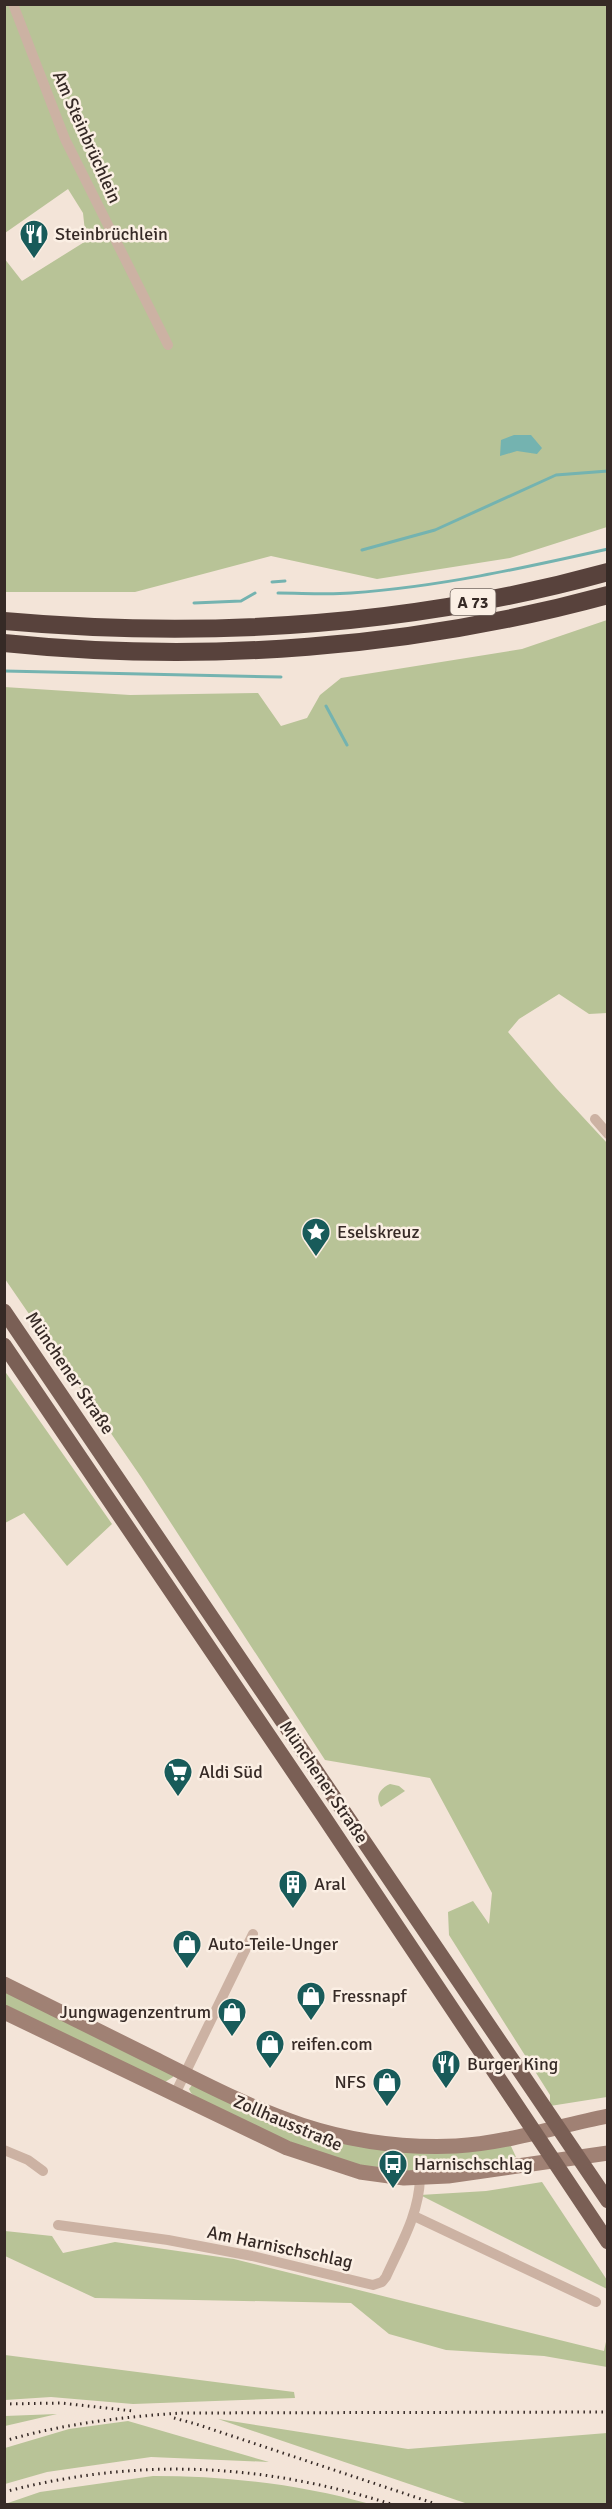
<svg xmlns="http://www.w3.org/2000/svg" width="612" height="2509" viewBox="0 0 612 2509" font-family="Signika,sans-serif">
  <rect width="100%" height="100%" fill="#f3e4d8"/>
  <path fill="#b8c397" d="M5,5H607V527L510,558L377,579L271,556L135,592H5L4,258L22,281L86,241L83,213L68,189L5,233Z
    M607,620V1013L589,1014L559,994L519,1019L508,1032L556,1088L607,1143V2097L550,2106V2095L449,1935L448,1912L473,1901L489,1924L492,1893L430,1778L325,1760L141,1477L5,1279L4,687L130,695L258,693L281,726L307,718L320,695L341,678L522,649Z
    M4,1370L112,1524L67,1566L24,1513L5,1523Z
    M390,1784L399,1786L405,1791L381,1807C375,1797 379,1789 390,1784Z
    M5,1987L174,2073L173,2077L165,2082L5,2005Z
    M192,2085L357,2144H510L516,2157C484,2163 449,2172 416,2172C338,2172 268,2132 199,2099L191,2093L189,2089Z
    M542,2182L607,2280V2289L420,2195L486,2191Z
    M5,2231L52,2236L63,2253L115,2242L234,2259L604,2351L607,2337V2367L544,2356L446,2350L389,2334L351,2303L95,2298L5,2256Z
    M5,2355L294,2392L295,2398L133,2404L51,2397L5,2400Z
    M57,2414L5,2426V2416Z
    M218,2419L408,2449L607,2433V2504H468Z
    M128,2421L269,2462L151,2457L47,2472L5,2484V2448L69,2429Z
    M153,2476C227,2476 299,2484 370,2504H5L40,2492Z"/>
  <path fill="#74b3b0" d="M514,435H531L542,448L537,454L517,451L500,456L501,440Z"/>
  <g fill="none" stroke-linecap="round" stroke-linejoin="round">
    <path stroke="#74b3b0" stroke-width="3" d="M362,550L435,530L556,475L608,471
      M272,582L285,581
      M278,593C302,593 327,595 351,593C438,587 523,568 608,549
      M194,603L241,601L255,593
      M4,671L281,677
      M326,706L347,745"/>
    <path stroke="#ccb2a3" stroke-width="10" d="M13,4L65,139L168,345
      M595,1119L608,1134
      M175,2094L253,1934
      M4,2150L28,2160L43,2171
      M414,2216L596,2302
      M58,2225L168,2240L252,2256L373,2285L382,2282L386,2277C401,2244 419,2214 420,2178"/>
    <path stroke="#a08174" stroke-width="15" d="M4,1984C54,2009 105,2034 155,2059C260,2112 335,2151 456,2146C508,2143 557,2126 608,2116
      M4,2012L287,2148L360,2172L404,2178L448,2176L608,2153"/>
    <path stroke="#7a5f55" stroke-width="15" d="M4,1311L608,2201
      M4,1345L322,1814L608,2242"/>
    <path stroke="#58423c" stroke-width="18" d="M4,621C206,639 412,626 608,572
      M4,643C205,664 413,648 608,595"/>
    <path stroke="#362a26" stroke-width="3" stroke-dasharray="1.5 4.5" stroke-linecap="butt" d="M4,2404L61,2403L133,2411
      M174,2418L196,2424L436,2504
      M4,2441C62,2424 121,2417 181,2413L608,2412
      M4,2492C138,2457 260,2463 391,2504"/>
  </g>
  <defs>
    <g id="restaurant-pin" transform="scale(1.5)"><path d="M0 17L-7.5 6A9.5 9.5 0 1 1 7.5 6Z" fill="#185b5a" stroke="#fbefe4"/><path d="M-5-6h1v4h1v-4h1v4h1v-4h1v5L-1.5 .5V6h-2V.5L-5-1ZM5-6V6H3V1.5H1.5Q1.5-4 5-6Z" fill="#fff"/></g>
    <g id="sight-pin" transform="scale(1.5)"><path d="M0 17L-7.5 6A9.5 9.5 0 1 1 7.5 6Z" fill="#185b5a" stroke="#fbefe4"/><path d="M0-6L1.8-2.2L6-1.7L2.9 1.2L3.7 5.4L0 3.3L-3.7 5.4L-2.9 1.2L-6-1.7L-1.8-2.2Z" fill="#fff"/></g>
    <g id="supermarket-pin" transform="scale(1.5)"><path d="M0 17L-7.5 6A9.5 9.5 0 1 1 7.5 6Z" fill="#185b5a" stroke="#fbefe4"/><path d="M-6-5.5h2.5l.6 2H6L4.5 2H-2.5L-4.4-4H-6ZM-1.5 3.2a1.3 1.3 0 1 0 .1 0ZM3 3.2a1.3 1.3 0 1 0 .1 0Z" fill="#fff"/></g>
    <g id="building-pin" transform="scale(1.5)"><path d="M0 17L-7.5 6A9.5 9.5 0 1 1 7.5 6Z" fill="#185b5a" stroke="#fbefe4"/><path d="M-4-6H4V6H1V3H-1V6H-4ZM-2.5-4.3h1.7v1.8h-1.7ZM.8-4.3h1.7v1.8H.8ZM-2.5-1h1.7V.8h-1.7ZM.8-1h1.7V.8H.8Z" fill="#fff"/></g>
    <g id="shop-pin" transform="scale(1.5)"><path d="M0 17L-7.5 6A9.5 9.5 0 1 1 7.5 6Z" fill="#185b5a" stroke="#fbefe4"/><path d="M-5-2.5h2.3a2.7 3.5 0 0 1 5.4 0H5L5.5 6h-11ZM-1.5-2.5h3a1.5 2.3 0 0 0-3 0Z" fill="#fff"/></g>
    <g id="bus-pin" transform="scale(1.5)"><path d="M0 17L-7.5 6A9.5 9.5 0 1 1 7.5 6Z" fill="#185b5a" stroke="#fbefe4"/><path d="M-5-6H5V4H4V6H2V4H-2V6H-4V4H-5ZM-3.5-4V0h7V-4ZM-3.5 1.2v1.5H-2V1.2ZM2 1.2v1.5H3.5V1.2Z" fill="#fff"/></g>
  </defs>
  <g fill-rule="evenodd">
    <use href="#restaurant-pin" x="34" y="234"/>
    <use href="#sight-pin" x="316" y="1232"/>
    <use href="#supermarket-pin" x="178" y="1772"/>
    <use href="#building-pin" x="293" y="1884"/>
    <use href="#shop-pin" x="187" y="1944"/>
    <use href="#shop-pin" x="311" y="1996"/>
    <use href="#shop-pin" x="232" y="2012"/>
    <use href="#shop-pin" x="270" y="2044"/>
    <use href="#restaurant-pin" x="446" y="2064"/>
    <use href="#shop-pin" x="387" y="2082"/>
    <use href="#bus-pin" x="393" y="2164"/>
  </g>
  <g text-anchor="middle" stroke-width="5" stroke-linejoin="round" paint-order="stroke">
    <rect fill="#fbefe4" stroke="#71655f" stroke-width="1.5" x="450.5" y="589" width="45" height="26" rx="4.5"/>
    <g font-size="16" font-weight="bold" fill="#362a26">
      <text x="473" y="608">A 73</text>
    </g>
    <g font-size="18" fill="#362a26" stroke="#fbefe4">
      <text transform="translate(87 137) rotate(66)" y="6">Am Steinbrüchlein</text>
      <text transform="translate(70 1373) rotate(56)" y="6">Münchener Straße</text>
      <text transform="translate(324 1782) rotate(56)" y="6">Münchener Straße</text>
      <text transform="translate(288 2123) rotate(23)" y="6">Zollhausstraße</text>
      <text transform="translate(280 2247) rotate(12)" y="6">Am Harnischschlag</text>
    </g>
    <g font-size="18" fill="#362a26" stroke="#fbefe4" text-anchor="start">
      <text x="55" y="240">Steinbrüchlein</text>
      <text x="337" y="1238">Eselskreuz</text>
      <text x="199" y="1778">Aldi Süd</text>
      <text x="314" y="1890">Aral</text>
      <text x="208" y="1950">Auto-Teile-Unger</text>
      <text x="332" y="2002">Fressnapf</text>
      <text x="211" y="2018" text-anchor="end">Jungwagenzentrum</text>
      <text x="291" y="2050">reifen.com</text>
      <text x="467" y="2070">Burger King</text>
      <text x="366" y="2088" text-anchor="end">NFS</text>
      <text x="414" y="2170">Harnischschlag</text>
    </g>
  </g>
  <rect width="612" height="2509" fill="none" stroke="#362a26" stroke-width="12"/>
</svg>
